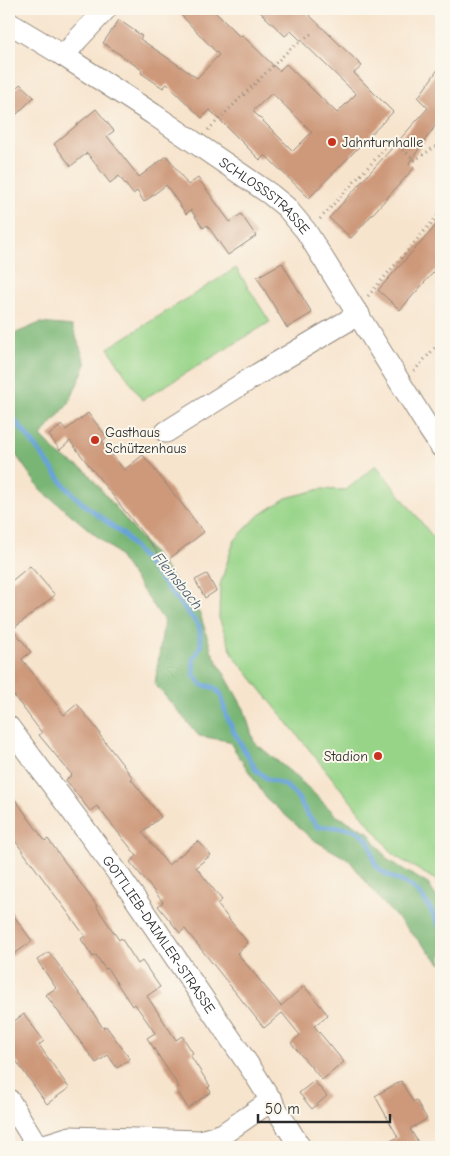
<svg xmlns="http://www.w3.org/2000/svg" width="450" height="1156" viewBox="0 0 450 1156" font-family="'Comic Neue',sans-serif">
  <rect width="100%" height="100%" fill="#fbf7ec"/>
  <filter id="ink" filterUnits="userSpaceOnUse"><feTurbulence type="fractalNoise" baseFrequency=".02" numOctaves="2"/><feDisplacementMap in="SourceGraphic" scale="10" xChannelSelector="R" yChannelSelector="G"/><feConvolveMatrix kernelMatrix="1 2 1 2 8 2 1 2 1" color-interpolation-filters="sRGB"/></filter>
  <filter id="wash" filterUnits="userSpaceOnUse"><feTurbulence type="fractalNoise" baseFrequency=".0096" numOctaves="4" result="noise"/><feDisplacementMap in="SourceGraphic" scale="20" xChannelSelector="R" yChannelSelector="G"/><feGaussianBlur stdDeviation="1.12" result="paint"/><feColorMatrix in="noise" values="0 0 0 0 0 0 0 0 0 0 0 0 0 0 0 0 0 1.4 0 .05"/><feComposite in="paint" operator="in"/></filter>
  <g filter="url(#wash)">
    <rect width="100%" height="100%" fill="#f7e4cd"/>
    <path fill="#97d488" stroke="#61805a" d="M236,268L270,322L142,400L108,348Z
      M376,465L441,547V883L395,856L233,655L219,618L220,585L234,541L257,517L286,498L321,489L346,490Z"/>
    <path fill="#79b674" stroke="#527050" d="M40,323L72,326L86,364L69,403L41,436L59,455L86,471L165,568L200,614L212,652L244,709L254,742L298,778L337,816L368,832L388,860L428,884L441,904V964L382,902L349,860L312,839L266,798L229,741L199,736L155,684L164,621L116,552L40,489L9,445V336Z"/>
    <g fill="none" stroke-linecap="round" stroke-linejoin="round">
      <path stroke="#68a3d9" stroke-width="5" d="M9,413L26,434L65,486L81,502L124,535L199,626L201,645L193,660L194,675L202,685L213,687L221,694L226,715L235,734L256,770L267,779L285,785L298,798L307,814L318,827C336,827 361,825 370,844C373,853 372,862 379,869C384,875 402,881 410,886C425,895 433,915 441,929"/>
    </g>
    <g id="blocks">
      <path fill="#cd997a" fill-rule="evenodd" d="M188,9H212L240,37L242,35L279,71L286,64L337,113L356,94L291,31L285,36L257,9H303L362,66L354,73L393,112L309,198L265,155L260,160L210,110L202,118L167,84L163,88L141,73L142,70L103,43L119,20L142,36L140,39L197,78L219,55L181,15ZM272,93L312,132L293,151L253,111Z
        M441,65V120L440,119L409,163L414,168L351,238L329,218L428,108L418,98Z
        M20,84L34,97L9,122V95Z
        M96,109L114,131L107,136L139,177L167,156L188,185L198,178L230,222L241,214L256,236L228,255L207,225L203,228L191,210L186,214L166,185L144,202L137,191L133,194L119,176L110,183L87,153L71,166L54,144Z
        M441,220V264L400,310L378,290Z
        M282,263L312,313L287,328L257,277Z
        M88,413L107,437L102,442L124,470L143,455L204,532L165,562L70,441L60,450L49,435L62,425L66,430Z
        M30,566L55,595L13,629L31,652L22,659L64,715L77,704L100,733L99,734L133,778L131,779L161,817L142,832L168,865L198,841L211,855L196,867L222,900L217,904L248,943L237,953L281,1006L304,986L328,1015L314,1026L344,1062L322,1080L291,1043L300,1035L282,1013L264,1028L185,929L180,933L158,906L163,902L130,862L137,856L97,806L90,811L66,780L72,775L39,735L42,733L9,689V583Z
        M207,574L216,591L205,598L195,580Z
        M9,791L45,841L48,839L97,906H96L119,940L121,938L138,964L142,961L160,987L147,996L176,1040L182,1036L193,1053L190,1055L210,1086L208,1088L211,1092L188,1108L176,1089L179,1087L147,1038L155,1033L135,1004L132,1006L107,968L105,969L96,955L93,957L81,939L85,936L16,842L9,847Z
        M9,909L32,941L9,958Z
        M49,952L88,1005L103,1028L106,1026L130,1059L117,1068L108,1055L96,1063L46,995L56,988L37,960Z
        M24,1014L44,1041L39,1045L69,1088L47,1104L9,1051V1025Z
        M314,1081L327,1096L312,1109L299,1093Z
        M401,1081L413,1102L416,1100L427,1119L410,1129L421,1147H380L398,1137L375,1096Z"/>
    </g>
  </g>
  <g filter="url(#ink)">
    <use href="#blocks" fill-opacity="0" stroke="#91887c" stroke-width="1"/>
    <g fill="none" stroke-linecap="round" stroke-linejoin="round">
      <g stroke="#91887c" stroke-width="23">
        <g id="minor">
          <path id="s1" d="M9,23L64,56L153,114L270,194L286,207L306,231L429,429L441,447"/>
          <path d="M64,56L77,40L106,9"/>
          <path d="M166,432L258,374L359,314"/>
          <path id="s2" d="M9,727L117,872L254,1073L300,1147"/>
          <path d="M9,1100L38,1147"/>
          <path d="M38,1147L70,1137L201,1141L223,1134L272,1100"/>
        </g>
      </g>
      <path stroke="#91887c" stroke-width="3" stroke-dasharray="1 4" stroke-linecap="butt" d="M208,130L289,50L312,33
        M432,130L441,137
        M320,219L392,141L415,160L441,143
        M368,296L441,212
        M414,371L441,341"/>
      <use href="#minor" stroke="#fff" stroke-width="21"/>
    </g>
  </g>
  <g fill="#c8321e" stroke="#fbf7ec" stroke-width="2">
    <circle cx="332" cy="142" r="5"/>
    <circle cx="95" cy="440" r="5"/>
    <circle cx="378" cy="756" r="5"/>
  </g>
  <g text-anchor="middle" stroke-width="4" stroke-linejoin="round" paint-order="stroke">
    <g font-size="14" fill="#2b2b2b" stroke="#fbf7ec" text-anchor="start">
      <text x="342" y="147">Jahnturnhalle</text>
      <text x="105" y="437">Gasthaus<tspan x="105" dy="16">Schützenhaus</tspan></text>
      <text x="368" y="761" text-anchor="end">Stadion</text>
    </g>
    <g font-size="14" fill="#2b2b2b" stroke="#fbf7ec">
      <text dy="5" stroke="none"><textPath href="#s1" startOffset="309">SCHLOSSSTRASSE</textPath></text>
      <text dy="5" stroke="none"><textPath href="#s2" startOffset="256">GOTTLIEB-DAIMLER-STRASSE</textPath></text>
    </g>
    <g font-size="15" font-style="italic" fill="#435b71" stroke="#fbf7ec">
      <text transform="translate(178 581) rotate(51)" y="5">Fleinsbach</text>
    </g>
  </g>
  <rect width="450" height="1156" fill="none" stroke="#fbf7ec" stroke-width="30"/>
  <path d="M258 1114v8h132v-8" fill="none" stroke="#2b2b2b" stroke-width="2.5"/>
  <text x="265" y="1114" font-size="15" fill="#2b2b2b" stroke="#fbf7ec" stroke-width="4" paint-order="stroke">50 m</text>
</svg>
